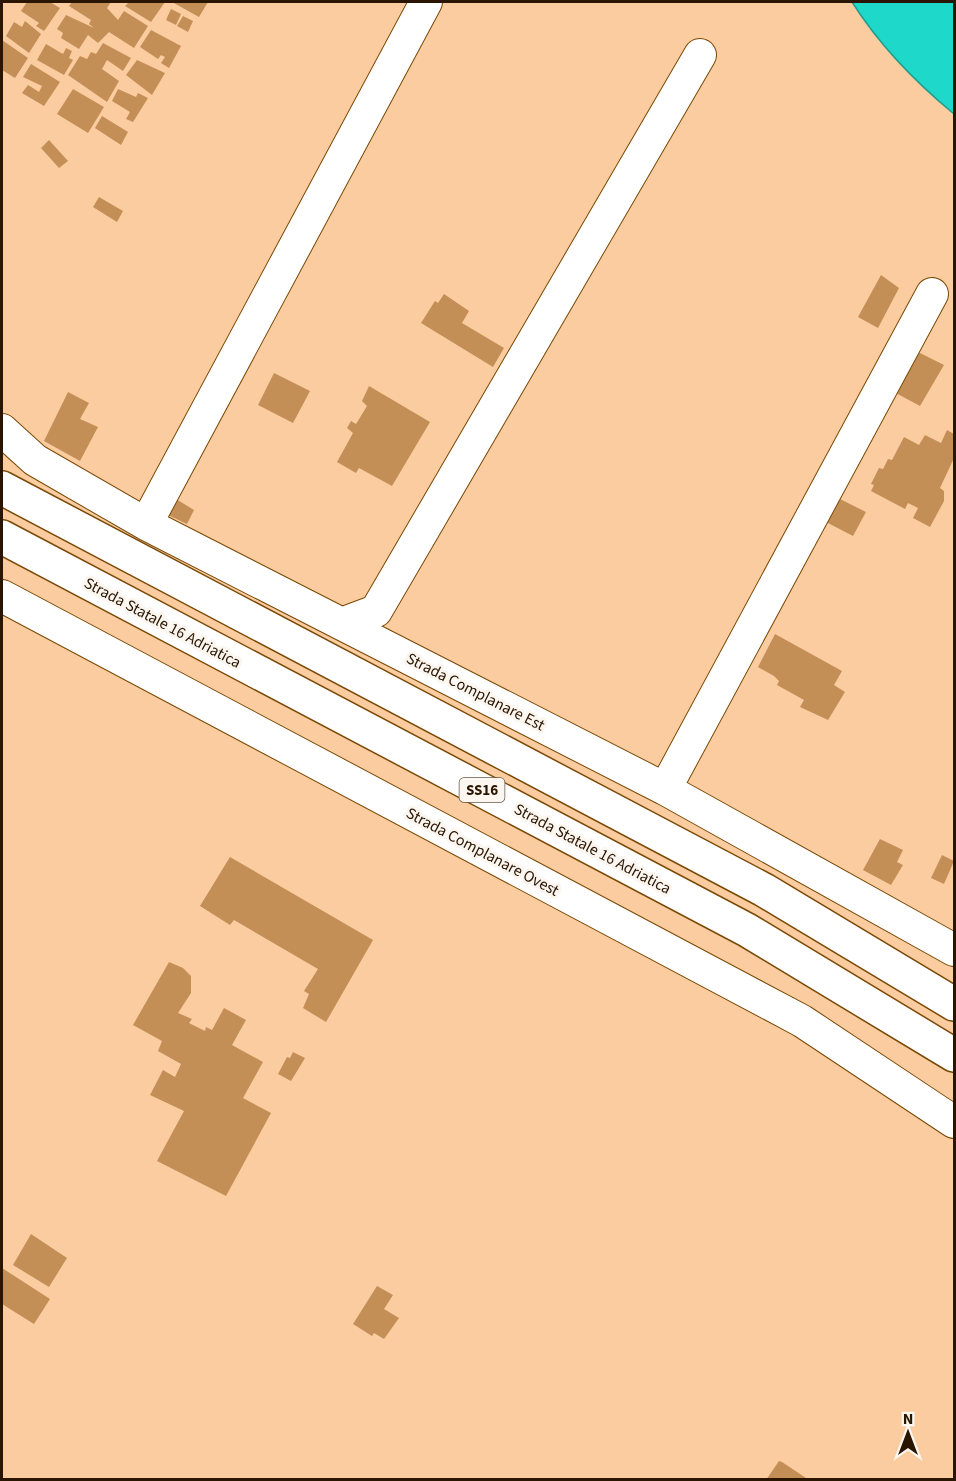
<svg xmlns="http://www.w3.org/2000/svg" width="956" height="1481" viewBox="0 0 956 1481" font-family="'Source Sans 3',sans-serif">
  <rect width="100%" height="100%" fill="#facc9f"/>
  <path fill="#1ed8c9" stroke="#229e8d" stroke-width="1.5" d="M852,2H954V114C914,81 880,46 852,2Z"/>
  <path fill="#c48f57" d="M27,2H50L60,8L44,31L36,26L39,23L21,11Z
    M72,2H111L107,8L118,20L124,11L148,26L134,48L109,32L98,43L88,35L79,49L61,38L63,33L57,29L66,15L94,28L89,24L91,20L69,6Z
    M129,2H165L151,22L125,6Z
    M172,2H208L199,17Z
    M171,9L181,14L176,25L166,20Z
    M183,16L193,21L188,32L177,26Z
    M25,21L41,34L29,53L6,36L14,22L22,27Z
    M151,30L181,46L169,68L161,63L165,57L161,55L158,59L140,47Z
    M2,40L28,58L15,78L2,70Z
    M103,43L131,58L123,71L107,60L102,69L119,81L107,102L68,75L80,56L87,59L91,52L96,54Z
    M46,44L63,54L66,48L72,51L69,58L73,60L64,75L37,60Z
    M137,60L165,73L152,95L126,75Z
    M31,64L60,82L44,106L22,93L28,85L39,92L42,86L23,77Z
    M73,89L104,107L88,133L57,114Z
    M118,89L136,97L138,93L148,98L133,122L126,119L130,112L112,101Z
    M102,116L128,132L121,145L95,128Z
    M49,140L68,161L59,168L41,148Z
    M99,197L123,211L117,222L93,207Z
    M881,275L899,288L878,328L858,317Z
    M444,294L469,311L462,323L504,348L493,367L421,323L435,301L438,303Z
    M914,350L944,365L920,406L892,391Z
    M274,373L310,391L293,423L258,405Z
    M369,386L430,422L392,486L359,468L356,473L337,462L353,433L347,428L351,421L356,424L367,406L362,401Z
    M68,392L89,403L80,419L98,427L80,461L44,441Z
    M947,430L954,434V458L940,488L944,491V501L930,527L913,518L918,508L908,503L905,509L871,491L874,485L871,484L879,468L883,469L888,459L892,460L904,437L919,445L925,435L941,443Z
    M836,497L866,512L853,536L824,521Z
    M176,499L194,510L187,524L168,515Z
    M775,634L842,671L834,685L845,692L828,720L800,707L804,700L777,685L779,681L774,676L758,667Z
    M880,839L903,850L897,862L903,865L891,885L863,870Z
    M942,855L954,861L944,884L931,878Z
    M230,857L373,940L326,1022L303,1008L309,994L304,991L318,969L234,920L230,925L200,906Z
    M169,962L183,968L191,976V993L178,1013L192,1019L189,1023L205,1031L206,1027L212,1030L224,1008L246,1020L232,1045L263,1062L243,1098L271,1113L226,1196L157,1161L184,1111L150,1095L163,1070L175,1077L181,1064L158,1051L162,1041L133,1025Z
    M293,1052L305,1058L291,1081L278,1074L287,1057L290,1058Z
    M31,1234L67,1258L49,1287L13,1265Z
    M2,1268L50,1299L34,1324L2,1304Z
    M377,1286L393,1295L384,1309L399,1318L384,1339L374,1333L372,1336L353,1324Z
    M779,1461L782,1462L809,1480H766Z"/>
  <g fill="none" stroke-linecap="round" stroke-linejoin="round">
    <g stroke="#7a4906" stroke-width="34">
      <path id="minor" d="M2,430L35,460L146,524L665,789L954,950
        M146,524L426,2
        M2,596L802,1021L954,1122
        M344,623L376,611L700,55
        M665,789L932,294"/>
    </g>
    <g stroke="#7a4906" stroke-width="36">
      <path id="highway" d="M2,488L764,890L954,1004
        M2,537L747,930L954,1055"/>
    </g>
    <use href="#minor" stroke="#fff" stroke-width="32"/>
    <use href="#highway" stroke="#fff" stroke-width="33"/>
  </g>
  <g text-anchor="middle" stroke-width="6" stroke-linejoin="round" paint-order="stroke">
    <rect fill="#fbf6f0" stroke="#695848" stroke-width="1.5" x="459.5" y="778" width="45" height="24" rx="4.5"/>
    <g font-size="15" font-weight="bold" fill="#2a1500">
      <text x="482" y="795">SS16</text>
    </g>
    <g font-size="16" fill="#2a1500" stroke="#fbf6f0">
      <text transform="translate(163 622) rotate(28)" y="6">Strada Statale 16 Adriatica</text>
      <text transform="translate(476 691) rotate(27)" y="6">Strada Complanare Est</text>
      <text transform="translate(593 848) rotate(28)" y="6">Strada Statale 16 Adriatica</text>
      <text transform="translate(483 851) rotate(28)" y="6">Strada Complanare Ovest</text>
    </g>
  </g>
  <rect width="956" height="1481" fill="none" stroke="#2a1500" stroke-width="6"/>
  <g transform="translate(908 1433)" stroke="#fbf6f0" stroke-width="4.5" paint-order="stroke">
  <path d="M0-4.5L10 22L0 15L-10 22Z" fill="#2a1500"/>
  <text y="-9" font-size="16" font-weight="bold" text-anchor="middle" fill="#2a1500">N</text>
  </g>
</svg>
